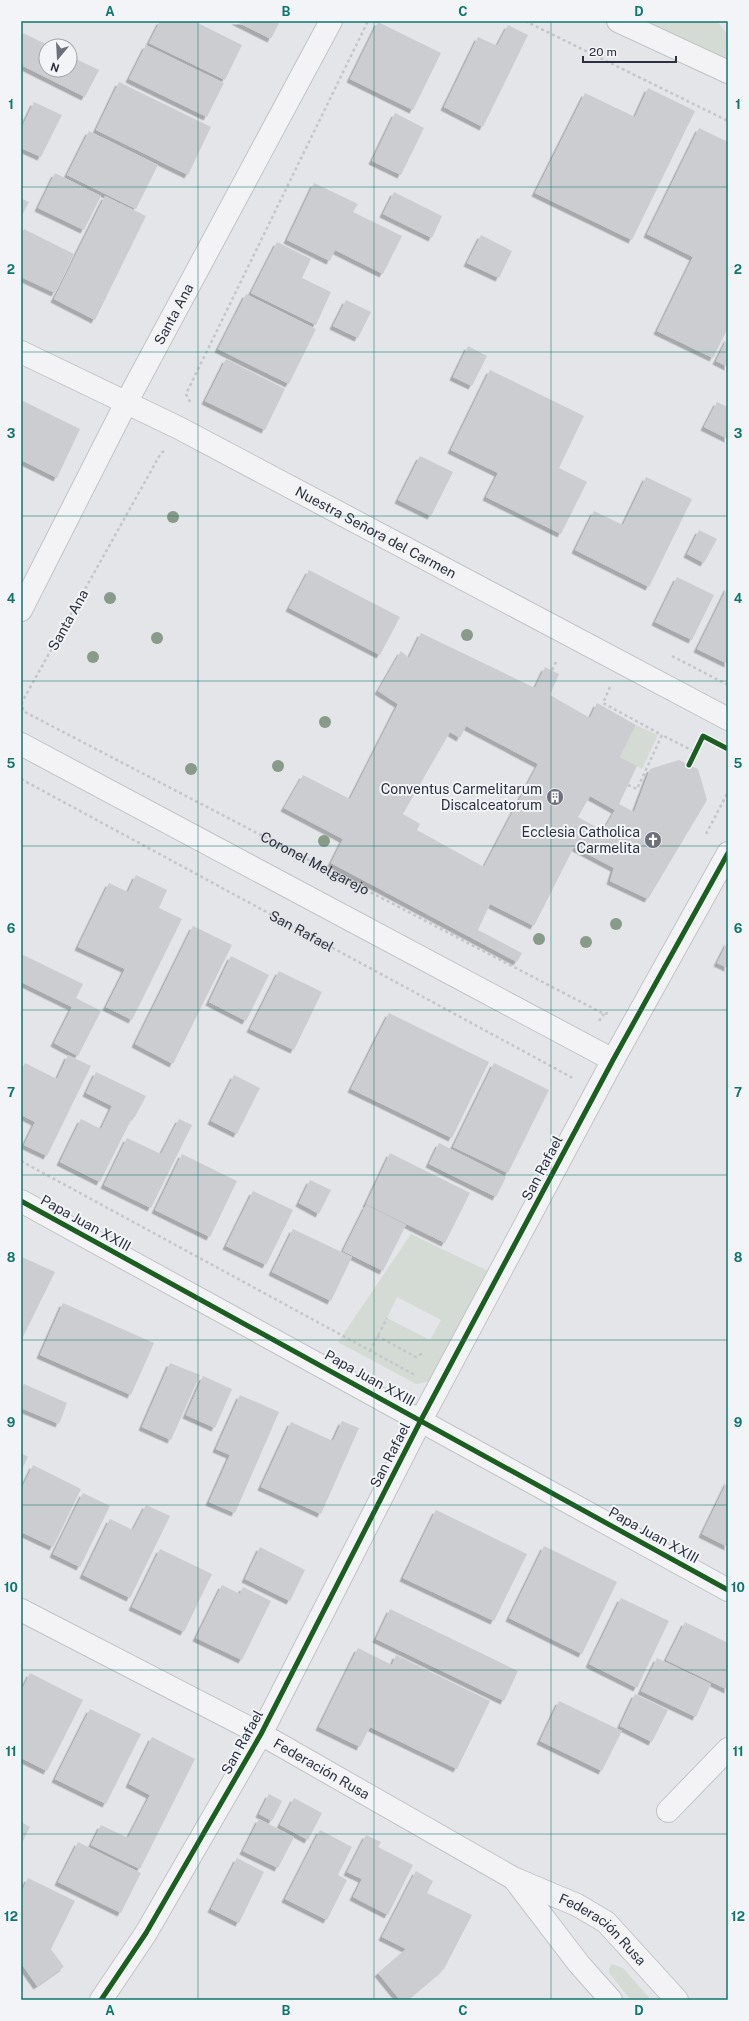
<svg xmlns="http://www.w3.org/2000/svg" width="749" height="2021" viewBox="0 0 749 2021" font-family="'Public Sans',sans-serif">
  <defs>
    <filter id="shadow"><feDropShadow dx="-3.5" dy="3.5" stdDeviation="0" flood-color="#0004"/></filter>
  </defs>
  <rect width="100%" height="100%" fill="#e4e5e8"/>
  <path fill="#d4dbd4" fill-rule="evenodd" d="M634,21H717L728,35V68Z
    M636,725L658,735L642,769L620,757Z
    M411,1234L490,1272L431,1381L416,1384L338,1342ZM397,1297L441,1320L430,1340L387,1318Z
    M612,1964L623,1968L651,2000H631L609,1973V1969Z"/>
  <path fill="#cccdd0" fill-rule="evenodd" filter="url(#shadow)" d="M160,21H194L242,45L225,80L149,43Z
    M235,21H280L271,39Z
    M378,22L441,53L413,110L350,79Z
    M508,25L528,35L483,127L444,107L478,37L497,46Z
    M23,33L50,46H46V70H70V56L99,70L85,97L21,65V37Z
    M146,45L224,83L207,117L129,79Z
    M119,82L211,127L188,175L96,130Z
    M648,88L695,111L632,240L535,193L585,93L635,117Z
    M34,102L62,115L41,157L21,148V129Z
    M395,113L424,128L401,175L372,161Z
    M699,128L728,142V328L713,358L657,331L693,257L647,234Z
    M89,131L158,165L136,209L67,175Z
    M55,173L101,196L84,230L38,208Z
    M314,183L358,204L353,212L402,236L383,274L335,250L330,261L287,240Z
    M394,192L442,216L432,238L383,214Z
    M105,196L146,216L95,320L54,299Z
    M21,198L29,202L21,217Z
    M24,229L74,254L55,293L21,277V236Z
    M481,235L512,251L499,278L467,263Z
    M277,242L311,259L302,278L331,292L316,325L251,293Z
    M246,294L316,329L289,384L218,349Z
    M346,300L371,312L358,338L333,326Z
    M728,337V367L716,361Z
    M468,346L487,356L472,386L453,377Z
    M226,359L285,389L265,430L205,401Z
    M490,370L584,416L559,468L587,482L561,534L486,497L498,473L451,450Z
    M21,400L80,429L57,478L21,460Z
    M717,402L728,407V439L704,427Z
    M420,456L453,472L431,516L398,500Z
    M646,477L692,499L649,587L575,550L594,511L623,525Z
    M699,530L717,539L704,563L687,554Z
    M309,570L400,617L380,655L289,608Z
    M677,577L714,595L692,640L655,622Z
    M728,586V664L697,649Z
    M421,633L535,688L545,667L559,674L550,695L590,718L597,703L636,725L620,757L637,766L619,804L634,812L650,769L679,760L698,769L707,800L648,899L610,881L614,868L574,847L534,926L490,904L478,930L522,953L517,962L331,863L343,839L284,808L303,775L350,799L398,704L378,691L401,651L409,658ZM466,726L538,764L484,867L417,830L420,824L403,814L450,732L460,738ZM590,796L615,810L603,831L578,817Z
    M136,875L167,890L159,908L182,919L132,1020L106,1007L125,969L78,947L109,883L128,892Z
    M193,926L232,945L173,1064L135,1044Z
    M728,941V968L717,963Z
    M21,954L83,984L76,998L101,1011L78,1056L54,1043L72,1007L21,982Z
    M231,956L269,975L246,1021L209,1002Z
    M279,971L322,992L294,1050L250,1029Z
    M389,1013L489,1062L452,1138L351,1089Z
    M68,1055L91,1066L47,1156L24,1145L35,1122L21,1115V1072L25,1063L57,1079Z
    M494,1063L549,1090L508,1173L453,1147Z
    M96,1072L146,1096L135,1117L133,1116L100,1182L60,1162L81,1119L101,1129L112,1106L86,1093Z
    M234,1075L260,1088L237,1134L211,1121Z
    M179,1119L192,1125L151,1208L104,1185L127,1138L161,1154Z
    M439,1143L506,1177L496,1197L429,1164Z
    M390,1153L470,1193L445,1243L366,1204Z
    M182,1154L237,1181L210,1237L155,1210Z
    M310,1180L331,1190L319,1214L299,1203Z
    M253,1191L293,1210L266,1265L226,1246Z
    M366,1205L406,1225L383,1271L343,1251Z
    M293,1229L352,1257L331,1301L272,1272Z
    M22,1257L55,1272L21,1341V1258Z
    M63,1303L154,1343L131,1395L40,1355Z
    M170,1363L200,1375L171,1440L142,1427Z
    M203,1376L232,1389L215,1428L186,1415Z
    M24,1384L67,1403L59,1424L21,1408V1390Z
    M240,1395L279,1412L235,1513L209,1502L230,1455L216,1449Z
    M342,1421L359,1428L321,1514L261,1487L291,1422L333,1441Z
    M21,1453L28,1457L21,1471Z
    M33,1465L81,1489L53,1547L21,1532V1490Z
    M728,1480V1547L702,1534Z
    M83,1493L110,1506L80,1567L53,1554Z
    M146,1505L170,1516L130,1598L83,1575L110,1519L133,1530Z
    M436,1510L527,1554L494,1621L403,1578Z
    M544,1546L617,1582L582,1654L509,1618Z
    M260,1547L305,1570L290,1601L245,1579Z
    M160,1549L212,1574L184,1632L132,1607Z
    M222,1585L240,1594L243,1587L271,1601L242,1660L196,1638Z
    M621,1598L669,1621L637,1688L589,1664Z
    M390,1609L518,1671L504,1701L376,1639Z
    M685,1622L728,1643V1690L666,1660Z
    M358,1648L392,1665L396,1655L490,1701L457,1769L370,1727L360,1747L319,1727Z
    M657,1658L711,1684L696,1717L641,1691Z
    M30,1673L83,1700L47,1771L21,1758V1692Z
    M635,1694L668,1710L652,1742L620,1726Z
    M559,1701L622,1731L602,1771L540,1741Z
    M90,1709L141,1734L106,1804L55,1779Z
    M152,1737L195,1759L140,1869L91,1845L101,1825L128,1838L150,1795L129,1784Z
    M269,1794L282,1801L272,1821L259,1814Z
    M294,1798L322,1813L308,1840L280,1825Z
    M259,1819L294,1837L278,1868L243,1851Z
    M21,1822L30,1827L21,1845Z
    M320,1830L352,1847L338,1875L347,1880L327,1920L285,1899Z
    M366,1835L381,1842L378,1847L413,1865L388,1915L353,1897L362,1879L347,1872Z
    M78,1842L141,1873L121,1913L58,1882Z
    M237,1858L264,1872L239,1923L211,1909Z
    M416,1871L433,1881L427,1893L472,1915L444,1969L407,2000H400L378,1973L406,1949L382,1937Z
    M28,1878L75,1901L51,1949L64,1967L37,1986L21,1963V1893Z"/>
  <g fill="none" stroke-linecap="round" stroke-linejoin="round">
    <g stroke="#c2c3c6" stroke-width="24">
      <g id="minor">
        <path d="M618,21L728,72"/>
        <path id="s3" d="M21,352L179,428L728,719"/>
        <path id="s4" d="M21,610L126,403L331,21"/>
        <path d="M21,744L613,1060"/>
        <path d="M21,1201L728,1590"/>
        <path id="s5" d="M21,1610L261,1734L513,1878L577,1905L606,1922L677,2000"/>
        <path d="M668,1811L728,1749"/>
        <path d="M514,1879L579,1964L611,2000"/>
        <path d="M101,2000L146,1933L261,1734L421,1420L613,1060L728,853"/>
      </g>
    </g>
    <g stroke="#c5c6ca" stroke-width="2.5" stroke-dasharray="3 3" stroke-linecap="butt">
      <path d="M525,21L728,121"/>
      <path d="M190,402L186,394L368,21"/>
      <path id="s1" d="M164,451L161,453L22,702L23,711L604,1014L608,1013"/>
      <path d="M672,656L728,685"/>
      <path d="M552,670L557,660"/>
      <path d="M610,687L603,703L662,735"/>
      <path d="M689,765L703,736"/>
      <path id="s2" d="M21,779L571,1077L572,1079"/>
      <path d="M628,785L637,789L662,735L695,752"/>
      <path d="M706,834L728,792"/>
      <path d="M599,1021L604,1014"/>
      <path d="M21,1161L415,1375"/>
      <path d="M377,1336L416,1357L423,1353"/>
      <path d="M370,1351L387,1318"/>
    </g>
    <use href="#minor" stroke="#f3f3f5" stroke-width="22"/>
    <g stroke="#f2f4f7" stroke-width="8">
      <path id="cycleway" d="M689,765L703,736L728,749
        M21,1201L728,1590
        M101,2000L146,1933L261,1734L421,1420L613,1060L728,853"/>
    </g>
    <use href="#cycleway" stroke="#1b5e20" stroke-width="5"/>
  </g>
  <g fill="#889a88">
    <circle cx="173" cy="517" r="6"/>
    <circle cx="110" cy="598" r="6"/>
    <circle cx="467" cy="635" r="6"/>
    <circle cx="157" cy="638" r="6"/>
    <circle cx="93" cy="657" r="6"/>
    <circle cx="325" cy="722" r="6"/>
    <circle cx="278" cy="766" r="6"/>
    <circle cx="191" cy="769" r="6"/>
    <circle cx="324" cy="841" r="6"/>
    <circle cx="616" cy="924" r="6"/>
    <circle cx="539" cy="939" r="6"/>
    <circle cx="586" cy="942" r="6"/>
  </g>
  <path fill="none" stroke="#0f766e" stroke-width="1" stroke-opacity="0.55" d="M198,21V2000M374,21V2000M551,21V2000M21,187H728M21,352H728M21,516H728M21,681H728M21,846H728M21,1010H728M21,1175H728M21,1340H728M21,1505H728M21,1670H728M21,1834H728"/>
  <defs>
    <g id="building-disc" transform="scale(0.9)"><circle r="9.5" fill="#6c707b" stroke="#f2f4f7"/><path d="M-4-6H4V6H1V3H-1V6H-4ZM-2.5-4.3h1.7v1.8h-1.7ZM.8-4.3h1.7v1.8H.8ZM-2.5-1h1.7V.8h-1.7ZM.8-1h1.7V.8H.8Z" fill="#fff"/></g>
    <g id="church-disc" transform="scale(0.9)"><circle r="9.5" fill="#6c707b" stroke="#f2f4f7"/><path d="M-1.2-6h2.4v3.5h3.3v2.4h-3.3V6h-2.4V-.1h-3.3v-2.4h3.3Z" fill="#fff"/></g>
  </defs>
  <g fill-rule="evenodd">
    <use href="#building-disc" x="555" y="797"/>
    <use href="#church-disc" x="653" y="840"/>
  </g>
  <g text-anchor="middle" stroke-width="4" stroke-linejoin="round" paint-order="stroke">
    <g font-size="14" fill="#2b3141" stroke="#f2f4f7">
      <text dy="5" stroke="none"><textPath href="#s4" startOffset="333">Santa Ana</textPath></text>
      <text dy="5" stroke="none"><textPath href="#s3" startOffset="398">Nuestra Señora del Carmen</textPath></text>
      <text transform="translate(68 620) rotate(-61)" y="5">Santa Ana</text>
      <text dy="5" stroke="none"><textPath href="#s1" startOffset="627">Coronel Melgarejo</textPath></text>
      <text dy="5" stroke="none"><textPath href="#s2" startOffset="319">San Rafael</textPath></text>
      <text transform="translate(542 1168) rotate(-62)" y="5">San Rafael</text>
      <text transform="translate(86 1223) rotate(29)" y="5">Papa Juan XXIII</text>
      <text transform="translate(370 1378) rotate(29)" y="5">Papa Juan XXIII</text>
      <text transform="translate(390 1455) rotate(-63)" y="5">San Rafael</text>
      <text transform="translate(654 1535) rotate(29)" y="5">Papa Juan XXIII</text>
      <text transform="translate(242 1742) rotate(-61)" y="5">San Rafael</text>
      <text dy="5" stroke="none"><textPath href="#s5" startOffset="340">Federación Rusa</textPath></text>
      <text dy="5" stroke="none"><textPath href="#s5" startOffset="665">Federación Rusa</textPath></text>
    </g>
    <g font-size="14" fill="#2b3141" stroke="#f2f4f7" text-anchor="end">
      <text x="542" y="794">Conventus Carmelitarum<tspan x="542" dy="16">Discalceatorum</tspan></text>
      <text x="640" y="837">Ecclesia Catholica<tspan x="640" dy="16">Carmelita</tspan></text>
    </g>
  </g>
  <rect width="749" height="2021" fill="none" stroke="#f2f4f7" stroke-width="44"/>
  <g transform="translate(58 58) rotate(198)"><circle r="19" fill="#f2f4f7" stroke="#a2a6ae"/>
  <path d="M0-3L7 15L0 10L-7 15Z" fill="#6c707b"/>
  <text y="-6" font-size="11" font-weight="bold" text-anchor="middle" fill="#2b3141">N</text>
  </g>
  <path d="M583 56v6h93v-6" fill="none" stroke="#2b3141" stroke-width="2"/>
  <text x="589" y="56" font-size="12" fill="#2b3141" stroke="#f2f4f7" stroke-width="3" paint-order="stroke">20 m</text>
  <rect x="22" y="22" width="705" height="1977" fill="none" stroke="#0f766e" stroke-width="1.5"/>
  <g font-size="13" text-anchor="middle" font-weight="bold" fill="#0f766e">
    <text x="110" y="16">A</text>
    <text x="286" y="16">B</text>
    <text x="463" y="16">C</text>
    <text x="639" y="16">D</text>
    <text x="11" y="109">1</text>
    <text x="738" y="109">1</text>
    <text x="11" y="274">2</text>
    <text x="738" y="274">2</text>
    <text x="11" y="438">3</text>
    <text x="738" y="438">3</text>
    <text x="11" y="603">4</text>
    <text x="738" y="603">4</text>
    <text x="11" y="768">5</text>
    <text x="738" y="768">5</text>
    <text x="11" y="933">6</text>
    <text x="738" y="933">6</text>
    <text x="11" y="1097">7</text>
    <text x="738" y="1097">7</text>
    <text x="11" y="1262">8</text>
    <text x="738" y="1262">8</text>
    <text x="11" y="1427">9</text>
    <text x="738" y="1427">9</text>
    <text x="11" y="1592">10</text>
    <text x="738" y="1592">10</text>
    <text x="11" y="1756">11</text>
    <text x="738" y="1756">11</text>
    <text x="11" y="1921">12</text>
    <text x="738" y="1921">12</text>
    <text x="110" y="2015">A</text>
    <text x="286" y="2015">B</text>
    <text x="463" y="2015">C</text>
    <text x="639" y="2015">D</text>
  </g>
</svg>
